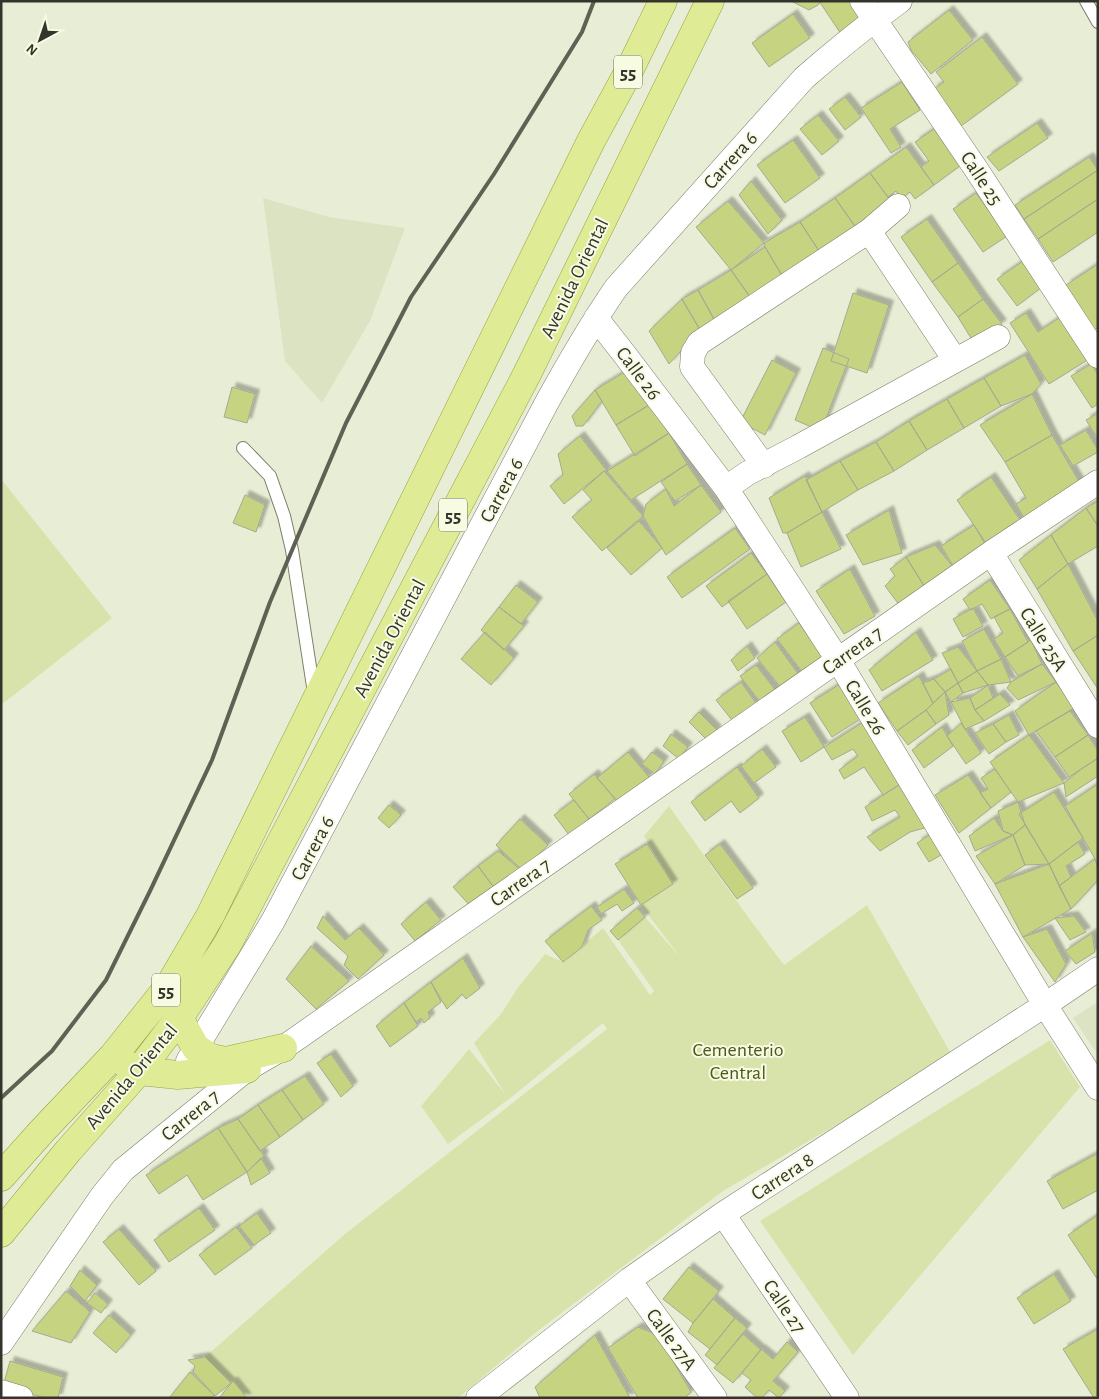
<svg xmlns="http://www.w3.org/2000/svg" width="1099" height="1399" viewBox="0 0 1099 1399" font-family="'Alegreya Sans',sans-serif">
  <defs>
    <filter id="shadow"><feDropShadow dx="4.5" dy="-4.5" stdDeviation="1" flood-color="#0004"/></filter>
  </defs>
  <rect width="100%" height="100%" fill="#e8eed5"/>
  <path fill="#dce3c2" d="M263,198L329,217L405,228L370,321L322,403L285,361Z
    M1098,1002V1055L1073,1018Z"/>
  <path fill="#d8e3ac" d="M1,479L112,618L1,705Z
    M669,806L748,917L784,965L867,905L953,1057L723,1191L535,1333L458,1398H249L205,1357L345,1234L607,1029L603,1023L509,1099L448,1144L421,1106L469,1049L505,1094L474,1043L501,1014L519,986L545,954L563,962L603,928L650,995L654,991L618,940L645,917L680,957L641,905L673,884L644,836Z
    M1050,1040L1080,1087L853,1355L760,1221Z"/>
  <path fill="#c6d482" stroke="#a4a991" filter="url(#shadow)" d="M791,1H821L818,5L809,10Z
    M819,1H853L865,19L841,34Z
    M949,10L973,40L931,74L911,50L908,42Z
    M793,14L810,38L769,67L752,43Z
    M982,37L1018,84L961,126L933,89L944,82L936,72Z
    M902,82L920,110L890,129L901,147L891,153L861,108Z
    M845,97L861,117L845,130L829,109Z
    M818,115L839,141L822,155L800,129Z
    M1037,123L1048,138L999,171L987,157Z
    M934,129L960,166L934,185L921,167L929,161L915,142Z
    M793,140L820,178L785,203L757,165Z
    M906,147L934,185L915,199L910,192L901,199L896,191L888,197L870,173Z
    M1089,157L1098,170L1024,219L1015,205Z
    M1098,170V199L1038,239L1024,219Z
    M870,173L893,204L857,229L835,198Z
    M751,181L782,220L768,234L739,195Z
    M976,193L1007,236L983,252L953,209Z
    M835,198L857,229L821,254L800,222Z
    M1098,199V232L1053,262L1038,239Z
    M728,201L764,243L731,270L696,227Z
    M927,219L958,263L932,282L901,237Z
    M800,222L821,254L783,277L765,247L764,243Z
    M765,247L783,277L750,297L731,270Z
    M1023,261L1042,287L1017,306L997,279Z
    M958,263L983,299L958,317L932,282Z
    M1098,264V328L1094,330L1066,285Z
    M731,270L750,297L715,321L698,290Z
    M698,290L715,321L700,330L682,299Z
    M853,293L889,305L867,373L831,361Z
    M682,299L700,330L669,364L649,331Z
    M983,299L1002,324L974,343L958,317Z
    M1026,313L1038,332L1062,316L1089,359L1049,384L1010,323Z
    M823,348L849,359L821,431L795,420Z
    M1025,355L1041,384L1032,394L1001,406L984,378Z
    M772,360L796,373L765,435L740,422Z
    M1091,364L1098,375V404L1092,408L1071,376Z
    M628,370L649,405L616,425L595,390Z
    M984,378L1001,406L964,428L947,399Z
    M232,387L255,394L247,423L224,417Z
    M595,390L602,401L583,426H576L572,416Z
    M1032,394L1052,435L1005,462L980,425Z
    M947,399L964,428L927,450L909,421Z
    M649,405L669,433L635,456L616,425Z
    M1098,413V439L1086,420Z
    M909,421L927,450L894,471L876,442Z
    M1086,430L1098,450V452L1073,466L1060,445Z
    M669,433L687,464L631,500L607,471Z
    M1052,435L1084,490L1027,523L1016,504L1026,498L1005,462Z
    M580,436L607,471H604L564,504L550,486L563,475L558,454Z
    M876,442L894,471L858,490L840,461Z
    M840,461L858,490L822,512L806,480Z
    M687,464L701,485L675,501L661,482Z
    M604,471L643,516L602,551L572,517L592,500L583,490Z
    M805,476L822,512L787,533H783L769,498Z
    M991,477L1022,523L988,546L957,500Z
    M701,485L721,512L666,555L643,516L646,504L666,489L674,506Z
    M245,495L265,505L256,532L233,523Z
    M1098,501V526L1086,508Z
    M1086,508L1098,526V546L1068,564L1051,535Z
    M889,510L902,553L863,565L846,535Z
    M822,512L841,549L801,567L787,533Z
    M639,521L662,548L631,575L607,548Z
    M974,525L988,549L955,569L941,546Z
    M735,528L750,549L682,598L667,577Z
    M1051,535L1068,564L1037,589L1019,560Z
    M935,545L955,569L926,589L906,557Z
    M751,553L767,574L722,607L706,586Z
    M906,557L926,589L900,606L885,586L895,576L890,569Z
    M1068,564L1098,621V635L1073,651L1037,589Z
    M850,569L875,616L844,634L816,591Z
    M767,574L786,602L747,629L728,601Z
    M990,580L1010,609L991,619L982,604L970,610L963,599Z
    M516,585L538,602L521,624L499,607Z
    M499,607L524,626L504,650L481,630Z
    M973,608L983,626L963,637L953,619Z
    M1010,609L1028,642L1005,657L994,639L1003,633L994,617Z
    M799,623L824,659L803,673L777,639Z
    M984,629L1001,659L977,671L962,641Z
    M485,632L514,658L491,685L461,659Z
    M916,632L933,660L882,691L869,670Z
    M1098,635V689L1073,651Z
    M1031,640L1042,664L1018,676L1005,657Z
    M775,642L799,675L782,689L757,658Z
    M747,646L755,658L738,671L731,660Z
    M958,647L977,671L958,683L942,653Z
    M1001,659L1011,682L988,685L977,671Z
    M1042,664L1056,682L1018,700L1007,688L1011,682Z
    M756,665L776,691L761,703L740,676Z
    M951,669L958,683L945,692L934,679Z
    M977,671L988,685L963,693L958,683Z
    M919,676L933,703L926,710L897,731L878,703Z
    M934,679L945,692L933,703L923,683Z
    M741,682L758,706L735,724L716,700Z
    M1056,682L1074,708L1029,735L1015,711Z
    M958,683L963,693L951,702L945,692Z
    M840,684L862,718L832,737L810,703Z
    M988,685L993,698L975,710L970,698Z
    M945,692L949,715L936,724L926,710Z
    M1000,694L1010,705L984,721L975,710Z
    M970,698L975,710L984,721L965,729L951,702Z
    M926,710L936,724L908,745L897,731Z
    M1070,711L1088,735L1055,757L1036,731Z
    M699,712L717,730L707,740L689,722Z
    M1009,715L1019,735L1006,742L993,724Z
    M805,717L824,747L801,762L782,731Z
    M865,721L902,783L883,795L864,767L844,779L839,770L858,756L853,749L832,760L824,747Z
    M961,723L981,753L966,764L947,736Z
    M993,724L1006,742L989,754L975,733Z
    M942,727L953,746L924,768L912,750Z
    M671,734L688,747L679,759L663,746Z
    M1029,735L1064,783L1018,802L990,762Z
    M1088,735L1098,751V758L1069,777L1055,757Z
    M762,749L776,767L754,783L741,766Z
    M628,752L649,777L619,803L597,778Z
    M652,752L664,761L655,774L642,764Z
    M1098,758V776L1066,797L1064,783L1080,770Z
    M737,767L759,798L740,813L731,801L705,821L691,802Z
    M995,769L1011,792L991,808L980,793L988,789L981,778Z
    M594,774L615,799L589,819L569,794Z
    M968,775L991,808L959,833L935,795Z
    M902,783L928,827L910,832L880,851L867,837L900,817L895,810L872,821L865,807Z
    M1098,784V868L1095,859L1065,806Z
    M1054,792L1083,838L1049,864L1019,814Z
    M574,800L589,819L569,835L554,815Z
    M1018,802L1025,825L1013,835L1003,831L998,811Z
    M389,805L401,815L389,828L378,818Z
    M994,818L1003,831L1013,835L975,851L969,836Z
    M520,819L548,845L523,871L496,845Z
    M1025,825L1049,864L1025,865L1013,835Z
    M934,832L946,852L929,862L917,843Z
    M1013,835L1025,865L995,884L976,856Z
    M1078,842L1085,854L1066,866L1071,877L1059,886L1049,864Z
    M647,844L673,884L641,905L615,864Z
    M720,844L753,888L737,899L705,855Z
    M498,851L521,870L495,889L478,866Z
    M1095,859L1098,868V880L1071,909L1059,886Z
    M1049,864L1071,909L1023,937L995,884Z
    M478,866L495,889L472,908L453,887Z
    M624,889L634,903L622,911L617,904L601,914L597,907Z
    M426,902L441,920L415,941L401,924Z
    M591,906L602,920L588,930L582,947L563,962L545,941Z
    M637,908L645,917L618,940L610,931Z
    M323,916L345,940L359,928L384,955L358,979L344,965L348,956L317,928Z
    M1074,916L1086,932L1070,940L1055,918Z
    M1047,929L1066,964L1055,982L1023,937Z
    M1092,933L1095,952L1076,964L1065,951Z
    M311,946L349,981L316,1009L286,979Z
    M463,958L480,988L466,999L462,994L447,1009L431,982Z
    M431,982L441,1002L428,1012L430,1018L424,1023L421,1018L416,1022L404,1003Z
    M404,1003L418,1026L390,1047L376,1026Z
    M331,1054L353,1086L341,1097L317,1063Z
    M305,1076L324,1104L303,1120L282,1090Z
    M282,1090L303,1120L280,1137L258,1105Z
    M258,1105L280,1137L260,1151L238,1119Z
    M238,1119L264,1156L247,1172L218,1128Z
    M218,1128L247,1172L203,1200L187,1175L159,1194L146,1175Z
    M1098,1153V1190L1063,1209L1047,1181Z
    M261,1158L270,1173L251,1185L247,1172Z
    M199,1208L215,1230L169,1262L154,1240Z
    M257,1213L271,1233L254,1245L239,1226Z
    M1098,1215V1280L1068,1235Z
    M236,1227L252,1248L215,1275L199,1255Z
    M119,1229L156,1271L139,1285L103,1242Z
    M689,1267L719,1291L693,1323L663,1299Z
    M80,1270L97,1285L85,1301L70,1286Z
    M1054,1274L1071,1301L1034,1324L1017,1298Z
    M66,1291L90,1312L71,1343L32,1331Z
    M95,1293L108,1304L101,1313L87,1303Z
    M713,1299L735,1318L710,1349L688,1332L693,1323Z
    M109,1315L131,1335L116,1353L93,1333Z
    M735,1318L747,1328L717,1365L705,1355Z
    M638,1327L658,1335L691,1392L685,1398H638L608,1348Z
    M1098,1329V1398H1094L1063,1349Z
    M743,1334L761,1350L733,1383L714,1368Z
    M595,1335L630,1398H540L535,1387Z
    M787,1342L798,1352L773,1381L785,1391L779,1398L769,1390L762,1398H757L745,1387L751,1380L742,1373L761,1349L773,1359Z
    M205,1357L231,1383L215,1396L193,1372L195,1366L188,1360Z
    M10,1361L63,1377L58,1398H45L3,1386Z
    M190,1372L214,1395L211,1398H169Z
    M233,1381L247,1398H219Z"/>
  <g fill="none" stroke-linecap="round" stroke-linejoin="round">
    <g stroke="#7a7e68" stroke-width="14">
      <path id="lane" d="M1086,1L1098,22
        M243,448L270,476L284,516L292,550L314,693"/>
    </g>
    <g stroke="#7a7e68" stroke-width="25">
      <path id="street" d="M862,1L976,169L1098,356
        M869,231L955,360
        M596,318L625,355L726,488L838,660L1045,1005L1098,1088
        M764,466L692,367L693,353L699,343L869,231L898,206
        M726,488L748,473L798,447L998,337
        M991,553L1098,726
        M188,1061L273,921L546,404C568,364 590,326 616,288L804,78C835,51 867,25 900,1
        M723,1214L847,1398
        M629,1280L715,1398
        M1,1343L102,1196L123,1170L247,1069L283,1048L991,553L1098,482
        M1,1392L21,1398
        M478,1398L629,1280L723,1214L1045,1005L1098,969"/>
    </g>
    <g stroke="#95a343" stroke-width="29">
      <path id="primary" d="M179,1018L196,1048L211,1058L226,1061L283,1048
        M126,1064L139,1071L178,1075L247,1069
        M1,1177L42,1131L113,1056L169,986L210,916L591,141L629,71L663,1
        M1,1233L68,1151L139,1071L179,1018L227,945L527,374L710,1"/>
    </g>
    <use href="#lane" stroke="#fff" stroke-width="12"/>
    <use href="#street" stroke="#fff" stroke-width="24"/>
    <use href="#primary" stroke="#dfeb95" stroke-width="28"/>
    <path stroke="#5e6154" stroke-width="4" d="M1,1098L52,1051L106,980L150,891L212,760L270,602L346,423L411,297L494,174L582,32L594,1"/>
  </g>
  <g text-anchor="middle" stroke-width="4" stroke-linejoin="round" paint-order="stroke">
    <g fill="#f6fbe2" stroke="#6e7063" stroke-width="1">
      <rect x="614" y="55.5" width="28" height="33" rx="4"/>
      <rect x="439" y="498.5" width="28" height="33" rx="4"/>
      <rect x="152" y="973.5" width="28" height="33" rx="4"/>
    </g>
    <g font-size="19" font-weight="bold" fill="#33352c">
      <text x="628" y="79">55</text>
      <text x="453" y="522">55</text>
      <text x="166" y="997">55</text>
    </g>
    <g font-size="20" fill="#33352c" stroke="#f6fbe2">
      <text transform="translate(730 160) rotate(-48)" y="7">Carrera 6</text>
      <text transform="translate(982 178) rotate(57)" y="7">Calle 25</text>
      <text transform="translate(574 278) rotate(-64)" y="7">Avenida Oriental</text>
      <text transform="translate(639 373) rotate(53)" y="7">Calle 26</text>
      <text transform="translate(501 490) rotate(-62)" y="7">Carrera 6</text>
      <text transform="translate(389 638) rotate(-62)" y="7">Avenida Oriental</text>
      <text transform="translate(1044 639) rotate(58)" y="7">Calle 25A</text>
      <text transform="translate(852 650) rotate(-35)" y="7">Carrera 7</text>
      <text transform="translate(866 707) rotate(59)" y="7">Calle 26</text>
      <text transform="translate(312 848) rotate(-62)" y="7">Carrera 6</text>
      <text transform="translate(520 882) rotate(-35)" y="7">Carrera 7</text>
      <text transform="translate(131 1076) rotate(-50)" y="7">Avenida Oriental</text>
      <text transform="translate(190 1115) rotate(-39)" y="7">Carrera 7</text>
      <text transform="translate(782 1176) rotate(-33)" y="7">Carrera 8</text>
      <text transform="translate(785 1306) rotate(56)" y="7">Calle 27</text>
      <text transform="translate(672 1339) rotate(54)" y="7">Calle 27A</text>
    </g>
    <g font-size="20" fill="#4f571c" stroke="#f6fbe2">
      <text x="738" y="1056">Cementerio<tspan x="738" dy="23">Central</tspan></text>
    </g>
  </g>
  <rect width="1099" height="1399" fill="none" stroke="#33352c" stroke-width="5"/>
  <g transform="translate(40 40) rotate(220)" stroke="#f6fbe2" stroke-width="4" paint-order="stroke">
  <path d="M0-4L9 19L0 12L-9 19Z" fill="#33352c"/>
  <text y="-8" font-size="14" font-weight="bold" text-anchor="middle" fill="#33352c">N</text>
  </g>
</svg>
